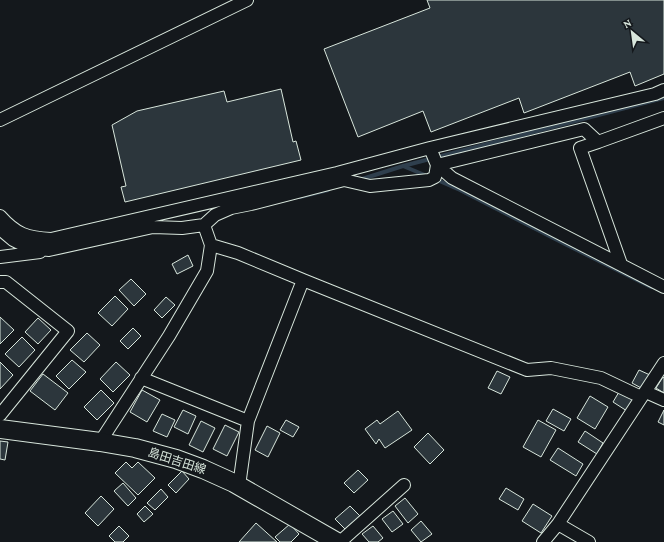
<svg xmlns="http://www.w3.org/2000/svg" width="664" height="542" viewBox="0 0 664 542" font-family="'Crimson Pro','Noto Sans JP',serif">
  <rect width="100%" height="100%" fill="#14181c"/>
  <g fill="none" stroke-linecap="round" stroke-linejoin="round">
    <path stroke="#2f3f4d" stroke-width="4" d="M403,166L427,176
      M435,179L460,190L565,244L651,287
      M359,180L403,166L664,98
      M300,197L328,190"/>
  </g>
  <path fill="#2c363c" stroke="#d8e6dc" d="M427,0H664V74L635,86L630,72L524,113L519,98L431,132L423,111L358,137L324,49L430,8Z
    M281,89L293,142L296,141L301,160L125,202L121,187L126,186L112,125L137,111L224,91L227,102Z
    M188,255L193,266L177,274L172,264Z
    M131,279L146,294L134,306L119,290Z
    M115,296L128,309L112,326L98,313Z
    M166,297L175,305L162,318L154,310Z
    M0,317L14,330L0,344Z
    M38,318L51,330L38,344L25,332Z
    M133,328L141,336L128,349L120,341Z
    M87,333L100,345L84,362L70,350Z
    M22,337L35,350L19,367L5,354Z
    M72,360L86,372L69,389L56,376Z
    M0,362L13,375L0,389Z
    M116,362L130,375L113,392L100,379Z
    M639,370L650,375L643,389L632,383Z
    M497,371L510,377L501,394L488,388Z
    M43,374L68,393L55,410L30,391Z
    M663,377L664,378V393L656,388Z
    M101,390L114,403L97,420L84,407Z
    M142,390L160,400L147,422L130,412Z
    M619,392L634,400L627,411L613,402Z
    M590,396L608,407L595,429L577,418Z
    M553,409L571,419L564,431L546,421Z
    M183,410L196,416L188,434L174,427Z
    M664,410V425L658,422Z
    M398,411L412,430L385,448L379,439L376,444L365,429L377,420L380,424Z
    M162,414L175,420L167,437L153,431Z
    M286,420L299,427L293,437L280,430Z
    M538,420L556,430L541,457L523,447Z
    M201,421L215,428L203,452L189,445Z
    M225,425L239,432L227,456L213,449Z
    M267,426L280,433L268,457L255,450Z
    M585,431L603,443L597,454L578,442Z
    M428,433L444,450L430,464L414,447Z
    M0,441L8,442L5,460L0,459Z
    M558,448L583,464L576,476L550,460Z
    M126,462L132,468L138,462L155,478L138,495L115,473Z
    M358,470L368,480L354,493L344,483Z
    M182,471L189,479L176,493L168,485Z
    M123,483L136,498L128,506L114,491Z
    M506,488L524,499L518,510L499,499Z
    M161,489L168,497L155,510L147,503Z
    M101,496L114,509L98,526L85,513Z
    M405,498L418,514L408,523L395,506Z
    M533,504L552,516L541,533L522,521Z
    M145,506L153,514L144,522L137,514Z
    M350,506L360,516L345,529L335,519Z
    M393,511L403,524L392,532L382,519Z
    M421,521L432,534L421,542L411,530Z
    M256,523L277,542H239Z
    M290,524L299,534L291,542H280L275,537Z
    M119,526L129,536L123,542H115L109,536Z
    M373,526L383,538L378,542H369L362,534Z"/>
  <g fill="none" stroke-linecap="round" stroke-linejoin="round">
    <g stroke="#d8e6dc" stroke-width="14">
      <path id="street" d="M0,120L247,0
        M598,142L664,118
        M430,148L437,165L584,129L598,142L580,148L621,264
        M437,165L452,178L664,287
        M0,216C16,234 27,238 51,239L337,173L430,148L655,94L664,90
        M204,225L215,215L231,208L251,204L344,180L370,186L429,180L435,177L437,165
        M0,229L13,240L29,248L49,250L153,227L182,228L204,225L211,245L207,271L169,336L100,442
        M211,245L238,253L303,280L248,421L239,486
        M0,257L40,252
        M303,280L527,370L551,368L601,378L641,397
        M0,282H6L68,331L0,415
        M141,378L248,421
        M646,392L664,400
        M558,524L589,542
        M340,542L404,485
        M543,542L558,524L664,363"/>
    </g>
    <g stroke="#d8e6dc" stroke-width="20">
      <path id="primary" d="M0,429L100,442L135,448L176,459L203,469L234,483L337,542"/>
    </g>
    <use href="#street" stroke="#14181c" stroke-width="12"/>
    <use href="#primary" stroke="#14181c" stroke-width="18"/>
  </g>
  <g text-anchor="middle" stroke-width="3" stroke-linejoin="round" paint-order="stroke">
    <g font-size="12" fill="#d8e6dc" stroke="#14181c">
      <text transform="translate(177 461) rotate(18)" y="4">島田吉田線</text>
    </g>
  </g>
  <g transform="translate(632 32) rotate(331)" stroke="#14181c" stroke-width="3" paint-order="stroke">
  <path d="M0-3L7 15L0 10L-7 15Z" fill="#d8e6dc"/>
  <text y="-6" font-size="11" font-weight="bold" text-anchor="middle" fill="#d8e6dc">N</text>
  </g>
</svg>
